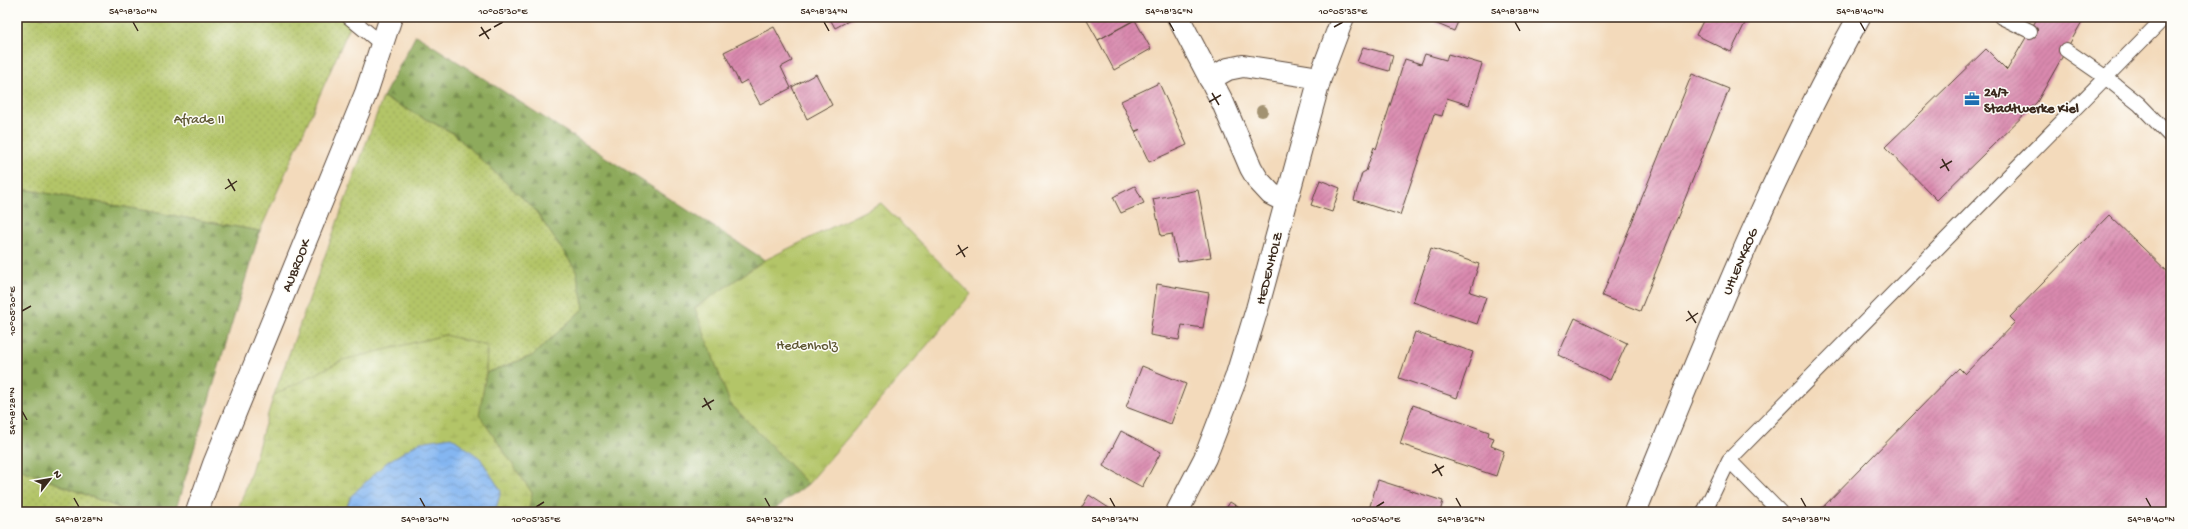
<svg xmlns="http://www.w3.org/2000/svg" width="2188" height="529" viewBox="0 0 2188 529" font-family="'Gochi Hand',sans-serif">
  <defs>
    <pattern id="grass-dots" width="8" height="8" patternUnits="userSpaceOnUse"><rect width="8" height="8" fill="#b3c568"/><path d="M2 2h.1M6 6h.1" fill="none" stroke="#9ba95a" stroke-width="1.8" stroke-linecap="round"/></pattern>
    <pattern id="forest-firs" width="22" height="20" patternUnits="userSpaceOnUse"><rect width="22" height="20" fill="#8eaa5c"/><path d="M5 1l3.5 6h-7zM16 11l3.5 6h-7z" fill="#758b4b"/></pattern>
    <pattern id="wetland-marsh" width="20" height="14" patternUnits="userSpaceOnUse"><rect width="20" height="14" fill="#b3c568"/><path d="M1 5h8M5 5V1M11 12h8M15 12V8" fill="none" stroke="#9ba95a"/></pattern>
    <pattern id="park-tufts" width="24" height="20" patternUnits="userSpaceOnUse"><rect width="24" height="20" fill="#b3c568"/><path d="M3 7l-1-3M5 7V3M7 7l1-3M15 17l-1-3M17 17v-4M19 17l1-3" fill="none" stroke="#9ba95a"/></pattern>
    <pattern id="water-waves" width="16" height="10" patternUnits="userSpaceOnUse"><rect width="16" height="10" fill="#84b6f1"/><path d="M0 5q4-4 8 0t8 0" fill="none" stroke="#6d94c3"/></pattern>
    <pattern id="building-hatch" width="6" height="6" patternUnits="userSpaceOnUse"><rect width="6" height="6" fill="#d989ae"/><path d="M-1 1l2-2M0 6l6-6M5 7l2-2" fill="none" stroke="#b1708d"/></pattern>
  </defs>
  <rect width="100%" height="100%" fill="#fdfcf7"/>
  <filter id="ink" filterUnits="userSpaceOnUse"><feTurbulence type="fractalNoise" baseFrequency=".025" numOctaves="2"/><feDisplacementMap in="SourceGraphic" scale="8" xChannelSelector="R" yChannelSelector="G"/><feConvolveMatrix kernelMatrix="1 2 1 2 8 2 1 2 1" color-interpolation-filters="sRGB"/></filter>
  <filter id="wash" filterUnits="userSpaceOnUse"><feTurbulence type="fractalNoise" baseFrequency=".012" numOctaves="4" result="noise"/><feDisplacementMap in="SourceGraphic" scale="16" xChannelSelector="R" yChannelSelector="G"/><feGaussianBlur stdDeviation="0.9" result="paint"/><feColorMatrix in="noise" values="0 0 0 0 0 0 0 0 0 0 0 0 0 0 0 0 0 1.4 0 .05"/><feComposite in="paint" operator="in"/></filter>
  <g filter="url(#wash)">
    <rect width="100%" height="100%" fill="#f3dabb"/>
    <path fill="url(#grass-dots)" stroke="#777843" d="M17,17H354L260,231L17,188Z
      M383,97L453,133L535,210L576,270L584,308L532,356L486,373L487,346L444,335L400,347L274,395Z
      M17,468L130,512H17Z"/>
    <path fill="url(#forest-firs)" stroke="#646a3d" d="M416,35L765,260L695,308L730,403L808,484L771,512H528L532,493L479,415L486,373L532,356L584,308L576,270L535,210L453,133L383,97Z
      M17,188L260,231L175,512H130L17,468Z"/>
    <path fill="url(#wetland-marsh)" stroke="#777843" d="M445,335L487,346L486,373L479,415L532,493L528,512H495L500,491L351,496L345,512H237C252,474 261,434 274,395L343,360Z"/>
    <path fill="url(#park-tufts)" stroke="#777843" d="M881,203L971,294L808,484L730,403L695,308L765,260Z"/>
    <path fill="url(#water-waves)" stroke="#607088" d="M451,437L480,458L501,491L495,512H345L351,496L387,462L420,442Z"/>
    <g id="blocks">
      <path fill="url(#building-hatch)" d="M829,17H856L835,28Z
        M1085,17H1133L1134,20L1098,40Z
        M1431,17H1460L1454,31L1435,23V19Z
        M1705,17H1748L1731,52L1696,35Z
        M2038,17L2084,18L2037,102L1937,200L1885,147L1986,49L2007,70Z
        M1135,20L1151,49L1114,70L1098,40Z
        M774,27L792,61L781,67L791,88L760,104L747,80L740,84L724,52Z
        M1363,47L1393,55L1389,71L1357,62Z
        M1425,54L1446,60L1448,54L1482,64L1469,105L1447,98L1442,116L1434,114L1400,215L1354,200L1362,173L1366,171L1374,147L1376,149L1405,59L1421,64Z
        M816,74L832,105L807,119L792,87Z
        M1692,74L1729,89L1640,311L1602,296Z
        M1159,83L1187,145L1149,162L1135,132L1141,129L1135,131L1121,101Z
        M1320,180L1340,188L1332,212L1311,205Z
        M1135,186L1144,203L1121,213L1113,197Z
        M1198,190L1211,257L1178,262L1172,234L1161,236L1153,199Z
        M2109,215L2171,275V512H1818L1959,368L1965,374L2015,322L2010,317Z
        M1431,248L1479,264L1470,292L1486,297L1477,324L1413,302Z
        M1157,284L1209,293L1203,328L1182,325L1179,340L1150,335Z
        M1575,318L1627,343L1610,380L1558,355Z
        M1415,332L1473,352L1457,398L1399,378Z
        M1142,366L1186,384L1171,424L1126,407Z
        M1413,405L1489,432L1488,436L1494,438L1491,446L1504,451L1496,476L1400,444Z
        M1121,431L1161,452L1142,487L1103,466Z
        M1378,480L1443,501L1440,512H1379L1369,509Z
        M1089,495L1115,512H1079Z
        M1230,502L1246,512H1224Z"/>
    </g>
  </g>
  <g filter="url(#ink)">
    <use href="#blocks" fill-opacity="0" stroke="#574436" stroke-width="1"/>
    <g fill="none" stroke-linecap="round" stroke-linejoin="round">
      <g stroke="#574436" stroke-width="16">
        <path id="lane" d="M349,17L383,45
          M2001,17L2030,31
          M2066,50L2105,77L2139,104L2171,137
          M1729,460L1780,512
          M1704,512L1729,460L2165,17"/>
      </g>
      <g stroke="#574436" stroke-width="24">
        <path id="street" d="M1178,17L1223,103L1251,168L1258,180L1271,194L1285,201
          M1210,79L1228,69L1243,66L1320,78
          M197,512L214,464L366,93L391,17
          M1177,512L1205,458L1236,378L1257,309L1320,78L1343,17
          M1635,512C1704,344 1770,175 1859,17"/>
      </g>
      <use href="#lane" stroke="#fff" stroke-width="14"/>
      <use href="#street" stroke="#fff" stroke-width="22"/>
    </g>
    <circle fill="#a29271" cx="1262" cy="111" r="6"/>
  </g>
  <path fill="none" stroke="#3b2a1e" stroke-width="1.5" d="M133,22L138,31M824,22L829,31M1169,22L1174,31M1515,22L1520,31M1860,22L1865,31M481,27L489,39M494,27L503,22M1334,27L1343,22M479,36L491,29M1212,93L1219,105M1209,102L1221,95M1942,159L1949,171M1940,168L1952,161M228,179L235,191M225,189L237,181M958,245L965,257M956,255L968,247M22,311L31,306M1688,311L1696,323M1686,321L1698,313M704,398L711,410M702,407L714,400M22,411L27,420M1435,464L1442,476M1432,473L1444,466M74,498L79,507M420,498L425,507M765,498L770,507M1110,498L1115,507M1456,498L1461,507M1801,498L1806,507M2146,498L2151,507M536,507L544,502M1376,507L1384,502"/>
  <defs>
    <g id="office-bare" transform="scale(1.2)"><path d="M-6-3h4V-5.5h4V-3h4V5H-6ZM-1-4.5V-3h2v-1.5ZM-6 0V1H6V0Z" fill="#1f6fb2" stroke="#fdfcf7" stroke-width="2.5" paint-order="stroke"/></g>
  </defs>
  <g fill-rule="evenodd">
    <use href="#office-bare" x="1972" y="99"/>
  </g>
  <g text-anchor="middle" stroke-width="3" stroke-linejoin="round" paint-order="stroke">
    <g font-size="14" font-weight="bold" fill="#3b2a1e" stroke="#fdfcf7" text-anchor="start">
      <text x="1984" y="96">24/7<tspan x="1984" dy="16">Stadtwerke Kiel</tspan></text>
    </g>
    <g font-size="14" fill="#5f5834" stroke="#fdfcf7">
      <text x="199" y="123">Afrade II</text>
      <text x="807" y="349">Hedenholz</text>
    </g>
    <g font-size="14" fill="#3b2a1e" stroke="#fdfcf7">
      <text transform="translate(1739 261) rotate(-67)" y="5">UHLENKROG</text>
      <text transform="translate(295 265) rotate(-68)" y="5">AUBROOK</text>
      <text transform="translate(1268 268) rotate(-76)" y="5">HEDENHOLZ</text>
    </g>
  </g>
  <rect width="2188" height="529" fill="none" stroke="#fdfcf7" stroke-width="44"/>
  <g transform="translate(50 479) rotate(59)" stroke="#fdfcf7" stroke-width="3" paint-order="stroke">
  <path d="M0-3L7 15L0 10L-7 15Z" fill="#3b2a1e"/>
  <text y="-6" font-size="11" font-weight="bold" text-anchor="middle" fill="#3b2a1e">N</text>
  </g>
  <rect x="22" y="22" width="2144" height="485" fill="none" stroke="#3b2a1e" stroke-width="1.5"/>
  <g font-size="10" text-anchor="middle" fill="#3b2a1e">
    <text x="133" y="14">54°18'30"N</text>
    <text x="503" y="14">10°05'30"E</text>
    <text x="824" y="14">54°18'34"N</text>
    <text x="1169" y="14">54°18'36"N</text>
    <text x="1343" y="14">10°05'35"E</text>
    <text x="1515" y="14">54°18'38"N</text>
    <text x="1860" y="14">54°18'40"N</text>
    <text transform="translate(11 311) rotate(-90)" y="4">10°05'30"E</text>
    <text transform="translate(11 411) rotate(-90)" y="4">54°18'28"N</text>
    <text x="79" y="522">54°18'28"N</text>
    <text x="425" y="522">54°18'30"N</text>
    <text x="536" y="522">10°05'35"E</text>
    <text x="770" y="522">54°18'32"N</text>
    <text x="1115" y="522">54°18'34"N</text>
    <text x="1376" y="522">10°05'40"E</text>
    <text x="1461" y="522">54°18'36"N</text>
    <text x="1806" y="522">54°18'38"N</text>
    <text x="2151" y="522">54°18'40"N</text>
  </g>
</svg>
